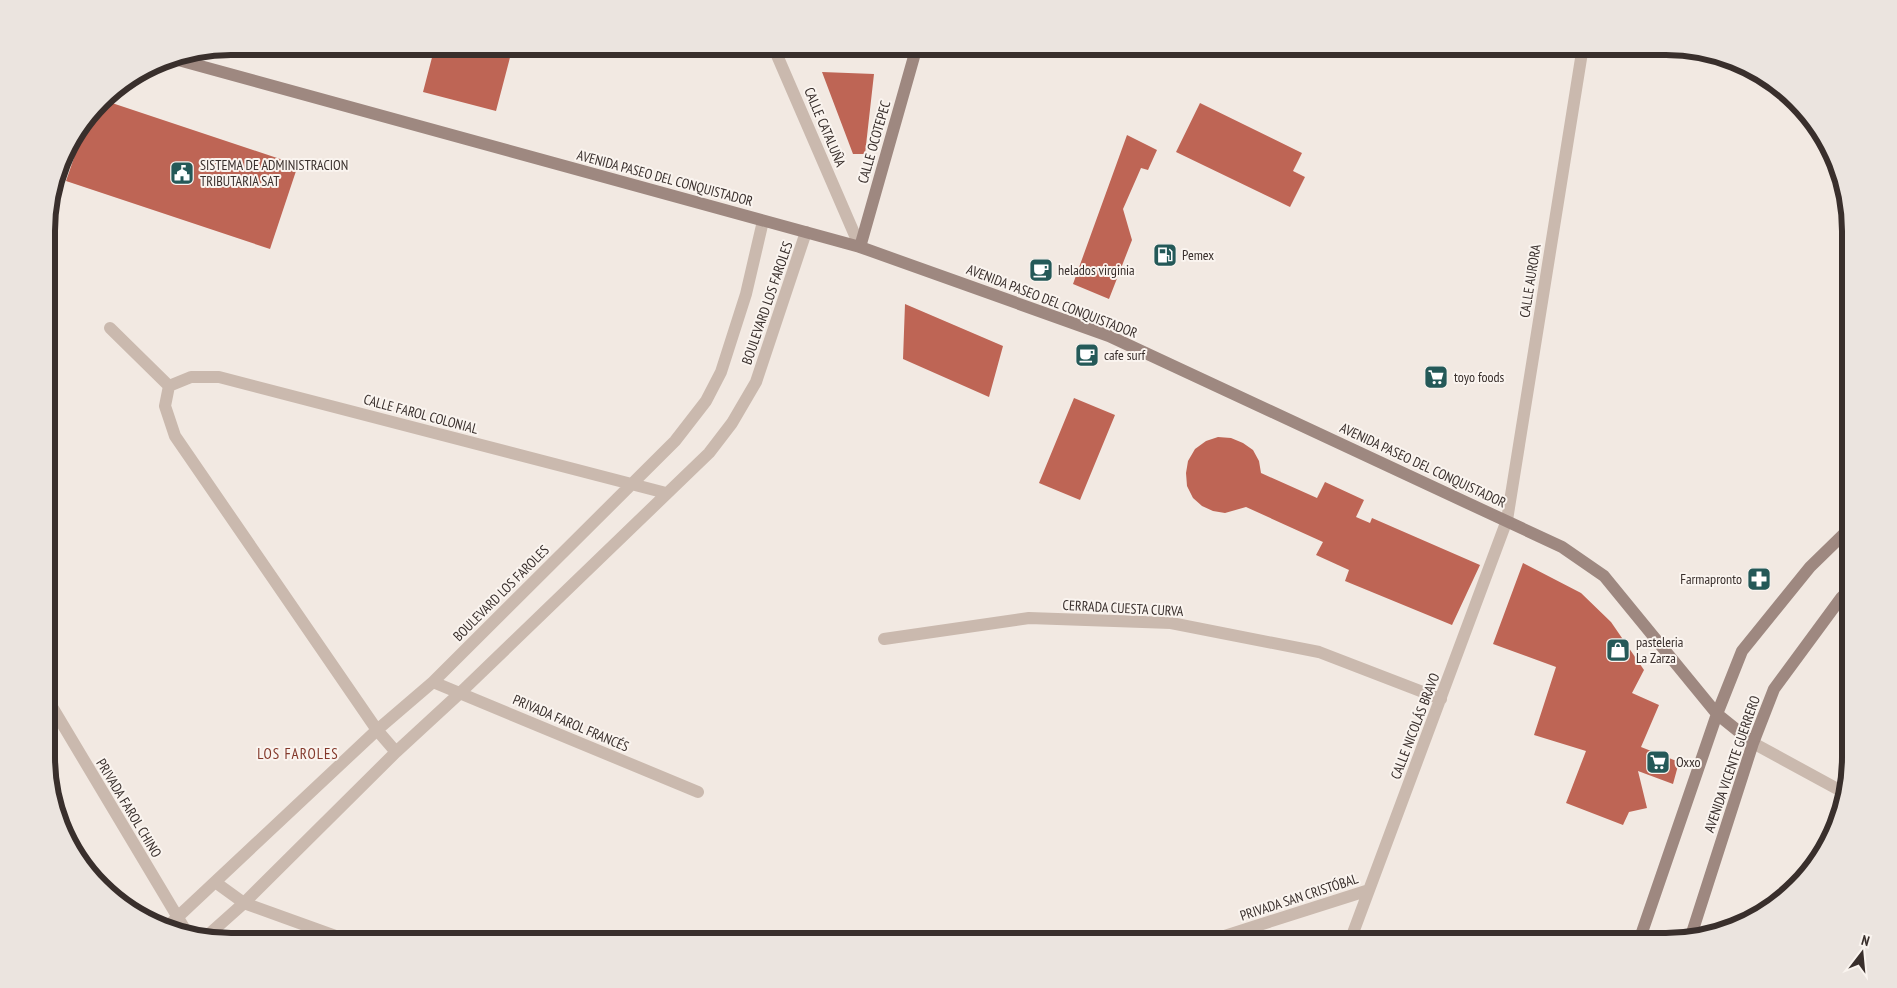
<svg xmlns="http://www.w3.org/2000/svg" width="1897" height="988" viewBox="0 0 1897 988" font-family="'PT Sans Narrow',sans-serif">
  <rect width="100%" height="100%" fill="#f2e9e2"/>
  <path fill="#be6555" d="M435,46H513L496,111L423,92Z
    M822,72L874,74L865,154H853Z
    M103,100L298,165L270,249L66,181L86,123Z
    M1200,103L1302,153L1293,171L1305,177L1290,207L1176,152Z
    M1127,135L1157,150L1148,170L1141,168L1123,209L1132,240L1109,299L1073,284Z
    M905,304L1003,346L989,397L903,359Z
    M1074,398L1115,415L1080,500L1039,483Z
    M1218,437L1231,438L1243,443L1253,450L1259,461L1261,473L1317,498L1325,482L1364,500L1356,517L1370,523L1372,518L1480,565L1452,625L1345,581L1349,570L1316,555L1323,542L1246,507L1225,513L1213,511L1202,506L1193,498L1187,486L1186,473L1188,461L1195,449L1206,441Z
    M1523,563L1581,593L1611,622L1644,670L1632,693L1659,705L1641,747L1679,762L1673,784L1638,771L1647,808L1629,812L1623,825L1566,803L1586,751L1534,735L1556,667L1493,644Z"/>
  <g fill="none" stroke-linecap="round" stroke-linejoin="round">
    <path stroke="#cab9ae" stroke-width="12" d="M773,46L860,247
      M110,328L169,386
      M884,639L1029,618L1171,623L1319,652L1441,699
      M433,682L698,792
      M48,700L186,931
      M1753,743L1843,792
      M396,752L377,730L175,436L165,406L169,386L191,377H219L666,493
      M215,882L244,903L352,942
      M167,927L377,730L433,682L675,441L706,401L721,372L746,294L763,221
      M207,936L244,903L396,752L460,693L709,453L732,423L756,382L806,232
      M1209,941L1369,890
      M1350,941L1507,520L1583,46"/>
    <path stroke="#9e8880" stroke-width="12" d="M171,58L860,247L1109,336L1562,547L1604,576L1717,714L1753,743
      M860,247L917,46
      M1690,939L1753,743L1774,689L1841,598L1850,589
      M1639,941L1717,714L1742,651L1810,567L1850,528"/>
  </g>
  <defs>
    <g id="civic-square" transform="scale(1.25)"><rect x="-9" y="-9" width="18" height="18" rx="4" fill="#245958" stroke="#faf4ef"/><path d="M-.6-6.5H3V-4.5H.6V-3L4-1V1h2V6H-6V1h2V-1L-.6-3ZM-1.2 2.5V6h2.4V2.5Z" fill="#fff"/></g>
    <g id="fuel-square" transform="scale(1.25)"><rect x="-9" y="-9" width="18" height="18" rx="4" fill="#245958" stroke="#faf4ef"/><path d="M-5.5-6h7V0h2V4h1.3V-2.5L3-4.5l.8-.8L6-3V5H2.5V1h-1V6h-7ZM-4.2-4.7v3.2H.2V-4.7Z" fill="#fff"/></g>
    <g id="cafe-square" transform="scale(1.25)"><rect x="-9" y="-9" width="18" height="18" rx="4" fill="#245958" stroke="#faf4ef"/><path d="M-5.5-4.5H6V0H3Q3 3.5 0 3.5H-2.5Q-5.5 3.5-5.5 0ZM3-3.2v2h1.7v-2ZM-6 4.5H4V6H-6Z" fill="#fff"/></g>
    <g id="supermarket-square" transform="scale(1.25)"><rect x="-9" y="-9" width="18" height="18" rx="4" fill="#245958" stroke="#faf4ef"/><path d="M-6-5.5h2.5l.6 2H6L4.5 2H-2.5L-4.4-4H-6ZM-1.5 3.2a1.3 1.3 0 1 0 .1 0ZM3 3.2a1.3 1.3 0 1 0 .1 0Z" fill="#fff"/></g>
    <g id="pharmacy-square" transform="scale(1.25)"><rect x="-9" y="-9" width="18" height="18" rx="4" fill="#245958" stroke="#faf4ef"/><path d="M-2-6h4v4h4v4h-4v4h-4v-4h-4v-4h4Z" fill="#fff"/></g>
    <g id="shop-square" transform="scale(1.25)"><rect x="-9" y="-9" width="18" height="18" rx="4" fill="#245958" stroke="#faf4ef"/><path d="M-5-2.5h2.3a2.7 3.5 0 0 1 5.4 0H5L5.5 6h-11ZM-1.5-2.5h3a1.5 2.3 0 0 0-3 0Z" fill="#fff"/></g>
  </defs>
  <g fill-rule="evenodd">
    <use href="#civic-square" x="182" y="173"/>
    <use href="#fuel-square" x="1165" y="255"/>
    <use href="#cafe-square" x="1041" y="270"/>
    <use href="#cafe-square" x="1087" y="355"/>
    <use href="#supermarket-square" x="1436" y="377"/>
    <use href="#pharmacy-square" x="1759" y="579"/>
    <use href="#shop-square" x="1618" y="650"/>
    <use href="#supermarket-square" x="1658" y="762"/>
  </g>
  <g text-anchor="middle" stroke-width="4" stroke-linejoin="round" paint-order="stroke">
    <g font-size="14" fill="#392f2c" stroke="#faf4ef">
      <text transform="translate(825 127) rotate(67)" y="5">CALLE CATALUÑA</text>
      <text transform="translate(874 142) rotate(-74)" y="5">CALLE OCOTEPEC</text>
      <text transform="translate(665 178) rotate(15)" y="5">AVENIDA PASEO DEL CONQUISTADOR</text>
      <text transform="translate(1530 281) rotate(-81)" y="5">CALLE AURORA</text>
      <text transform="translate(1052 301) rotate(21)" y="5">AVENIDA PASEO DEL CONQUISTADOR</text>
      <text transform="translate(767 303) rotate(-71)" y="5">BOULEVARD LOS FAROLES</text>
      <text transform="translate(421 414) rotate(15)" y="5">CALLE FAROL COLONIAL</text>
      <text transform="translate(1423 465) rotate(25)" y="5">AVENIDA PASEO DEL CONQUISTADOR</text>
      <text transform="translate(501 593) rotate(-45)" y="5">BOULEVARD LOS FAROLES</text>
      <text transform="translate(1123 608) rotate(3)" y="5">CERRADA CUESTA CURVA</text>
      <text transform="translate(571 723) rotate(23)" y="5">PRIVADA FAROL FRANCÉS</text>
      <text transform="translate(1415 726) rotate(-69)" y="5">CALLE NICOLÁS BRAVO</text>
      <text transform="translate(1732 764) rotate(-71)" y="5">AVENIDA VICENTE GUERRERO</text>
      <text transform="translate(129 808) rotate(59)" y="5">PRIVADA FAROL CHINO</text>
      <text transform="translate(1299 897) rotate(-18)" y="5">PRIVADA SAN CRISTÓBAL</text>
    </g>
    <g font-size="14" fill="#392f2c" stroke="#faf4ef" text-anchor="start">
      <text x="200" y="170">SISTEMA DE ADMINISTRACION<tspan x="200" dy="16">TRIBUTARIA SAT</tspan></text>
      <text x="1182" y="260">Pemex</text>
      <text x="1058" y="275">helados virginia</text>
      <text x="1104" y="360">cafe surf</text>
      <text x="1454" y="382">toyo foods</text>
      <text x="1742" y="584" text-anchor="end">Farmapronto</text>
      <text x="1636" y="647">pasteleria<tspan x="1636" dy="16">La Zarza</tspan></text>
      <text x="1676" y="767">Oxxo</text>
    </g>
    <g font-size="15" letter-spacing="1" fill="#83382a" stroke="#faf4ef">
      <text x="298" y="759">LOS FAROLES</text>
    </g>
  </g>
  <path d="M0 0H1897V988H0ZM231 55H1666A176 176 0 0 1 1842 231V757A176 176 0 0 1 1666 933H231A176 176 0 0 1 55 757V231A176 176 0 0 1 231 55Z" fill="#ebe4df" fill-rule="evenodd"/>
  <path fill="none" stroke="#392f2c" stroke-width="6" d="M231 55H1666A176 176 0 0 1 1842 231V757A176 176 0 0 1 1666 933H231A176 176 0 0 1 55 757V231A176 176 0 0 1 231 55Z"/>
  <g transform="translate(1862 953) rotate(16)" stroke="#faf4ef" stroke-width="4" paint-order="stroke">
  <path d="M0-4L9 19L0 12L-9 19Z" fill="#392f2c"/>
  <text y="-8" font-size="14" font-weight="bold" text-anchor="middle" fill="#392f2c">N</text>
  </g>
</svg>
